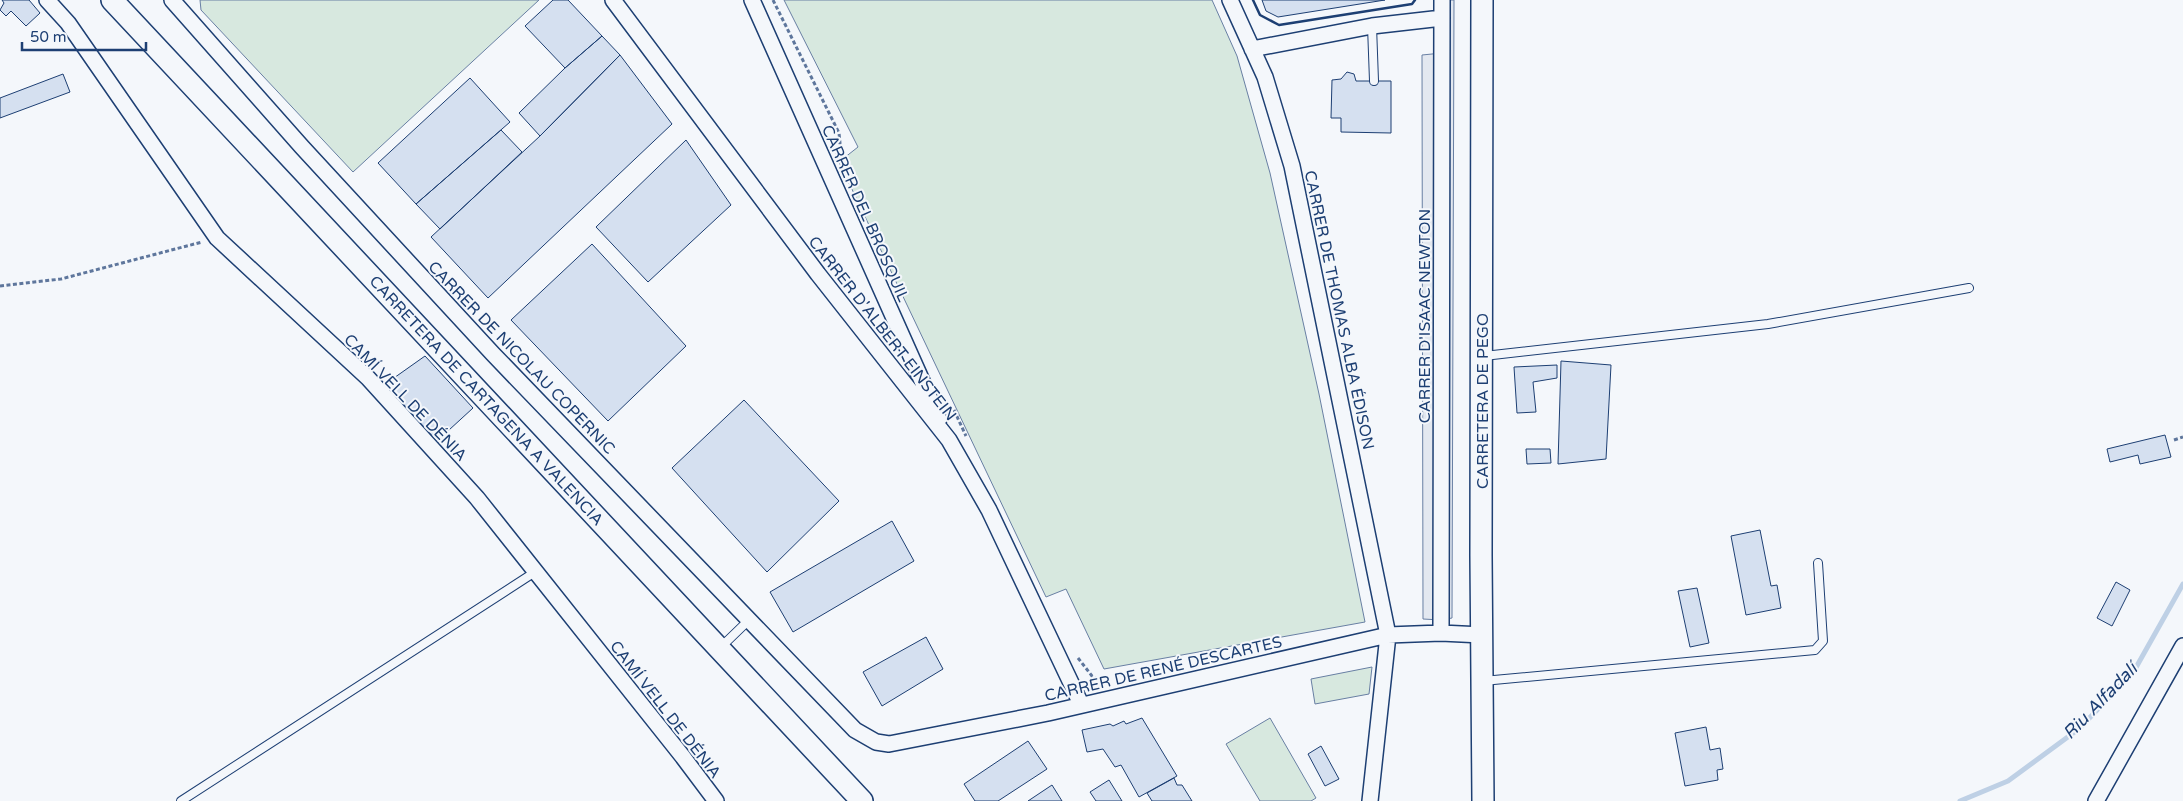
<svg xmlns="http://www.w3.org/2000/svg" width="2183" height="801" viewBox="0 0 2183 801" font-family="'Varela Round',sans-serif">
  <rect width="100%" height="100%" fill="#f4f7fb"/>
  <path fill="#d7e8df" stroke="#687fa3" d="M200,0H539L353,172L201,10Z
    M784,0H1212L1237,56L1270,173L1319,394L1365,622L1104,669L1066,589L1046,597L839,162L858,147Z
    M1372,667L1369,694L1315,704L1311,679Z
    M1270,718L1316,798L1311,801H1260L1226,744Z"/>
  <path fill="#e3e8f0" stroke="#687fa3" d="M1442,0H1454L1452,618L1441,620L1423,619L1422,55L1442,53Z"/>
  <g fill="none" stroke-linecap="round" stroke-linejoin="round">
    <path stroke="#bed0e5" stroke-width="5" d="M1960,801L2008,781L2080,728L2134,671L2183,584"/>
  </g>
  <path fill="#d5e0f0" stroke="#1d3f73" d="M2,0H29L40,13L26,26L11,11L6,16L0,10L4,3Z
    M553,0H568L602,36L565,68L525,26Z
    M1262,0H1385L1278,17L1266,11Z
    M602,36L620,55L540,136L519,113L565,68Z
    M620,55L672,124L488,298L431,237L540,136Z
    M1347,72L1354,74L1356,81H1391V133L1341,132V118H1331L1332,80L1341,79Z
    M63,74L70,92L0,118V98Z
    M470,78L510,122L416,204L378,163Z
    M501,130L522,152L440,229L416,204Z
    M686,140L731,205L648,282L596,227Z
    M592,244L686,346L608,421L511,320Z
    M425,356L473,408L437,441L384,385Z
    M1561,361L1611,365L1606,459L1558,464Z
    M1557,365V378L1533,382L1536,412L1517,413L1514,367Z
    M744,400L839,501L767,572L672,468Z
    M2165,435L2171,457L2140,464L2138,455L2110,462L2107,449Z
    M1526,449H1550L1551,463L1527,464Z
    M892,521L914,561L793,632L770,592Z
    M1760,530L1771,586L1777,585L1781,608L1746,615L1731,536Z
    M2116,582L2130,590L2112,626L2097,618Z
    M1697,588L1709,643L1690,647L1678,591Z
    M926,637L943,669L882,706L863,672Z
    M1142,718L1177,776L1139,797L1121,765L1115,767L1103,749L1087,752L1082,730L1110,724L1113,726L1124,721L1126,724Z
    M1706,727L1710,750L1720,748L1723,769L1717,770L1718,780L1685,786L1675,733Z
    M1028,741L1047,769L998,801H975L964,784Z
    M1321,746L1339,779L1325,786L1308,754Z
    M1174,778L1177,785H1182L1192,801H1152L1147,793Z
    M1109,780L1122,801H1096L1090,792Z
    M1052,785L1062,801H1028Z"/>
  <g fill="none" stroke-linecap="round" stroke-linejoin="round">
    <g stroke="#1d3f73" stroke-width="10">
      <path id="lane" d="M1372,26L1374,81
        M1484,356L1768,324L1969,288
        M721,647L750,619
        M1483,681L1815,650L1823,641L1818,563
        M181,801L535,572"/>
    </g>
    <g stroke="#1d3f73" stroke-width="18">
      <path id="street" d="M47,0L68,23L217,238L368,378L477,498L683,757L716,801
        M172,0L302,147L493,354L855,730L876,742L889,744L1048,713L1388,635L1441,633L1482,635
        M613,0L818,274L949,440L989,510L1081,704
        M752,0L939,419
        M1230,0L1265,77L1292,166L1388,635L1370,801
        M1252,49L1372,26L1442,18
        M1441,633L1442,0
        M2096,801L2183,646"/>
    </g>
    <g stroke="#1d3f73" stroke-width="24">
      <path id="secondary" d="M112,0L862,801
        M1482,0L1481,556L1483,801"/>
    </g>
    <path stroke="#5e769c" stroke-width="3" stroke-dasharray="4 2.5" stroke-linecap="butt" d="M773,0L839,133L840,143L837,154
      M0,286L61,279L202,242
      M954,410L966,436
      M2174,440L2183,437
      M1078,658L1092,676L1105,684"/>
    <use href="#lane" stroke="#f4f7fb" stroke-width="8"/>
    <use href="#street" stroke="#f4f7fb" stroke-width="15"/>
    <use href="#secondary" stroke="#f4f7fb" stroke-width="21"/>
    <path stroke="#1d3f73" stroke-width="2.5" d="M1253,0L1260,15L1279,25L1412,4L1415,0"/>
  </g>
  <g text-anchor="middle" stroke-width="4" stroke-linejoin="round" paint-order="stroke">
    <g font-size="16" fill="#1d3f73" stroke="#f4f7fb">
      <text transform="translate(866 213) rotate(66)" y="6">CARRER DEL BROSQUIL</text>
      <text transform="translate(1340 310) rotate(78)" y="6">CARRER DE THOMAS ALBA ÉDISON</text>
      <text transform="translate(1424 316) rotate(-90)" y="6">CARRER D'ISAAC NEWTON</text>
      <text transform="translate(883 328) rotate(52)" y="6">CARRER D'ALBERT EINSTEIN</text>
      <text transform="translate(522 357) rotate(46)" y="6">CARRER DE NICOLAU COPERNIC</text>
      <text transform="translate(406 397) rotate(46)" y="6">CAMÍ VELL DE DÉNIA</text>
      <text transform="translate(487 400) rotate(47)" y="6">CARRETERA DE CARTAGENA A VALENCIA</text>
      <text transform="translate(1482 401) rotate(-90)" y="6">CARRETERA DE PEGO</text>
      <text transform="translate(1163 668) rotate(-13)" y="6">CARRER DE RENÉ DESCARTES</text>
      <text transform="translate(666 709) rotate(52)" y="6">CAMÍ VELL DE DÉNIA</text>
    </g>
    <g font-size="18" font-style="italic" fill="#1d3f73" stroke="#f4f7fb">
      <text transform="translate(2100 701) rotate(-46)" y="6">Riu Alfadalí</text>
    </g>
  </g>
  <path d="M22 42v8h124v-8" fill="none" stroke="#1d3f73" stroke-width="2.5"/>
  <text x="30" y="42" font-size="15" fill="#1d3f73" stroke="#f4f7fb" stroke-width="4" paint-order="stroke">50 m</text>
</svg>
